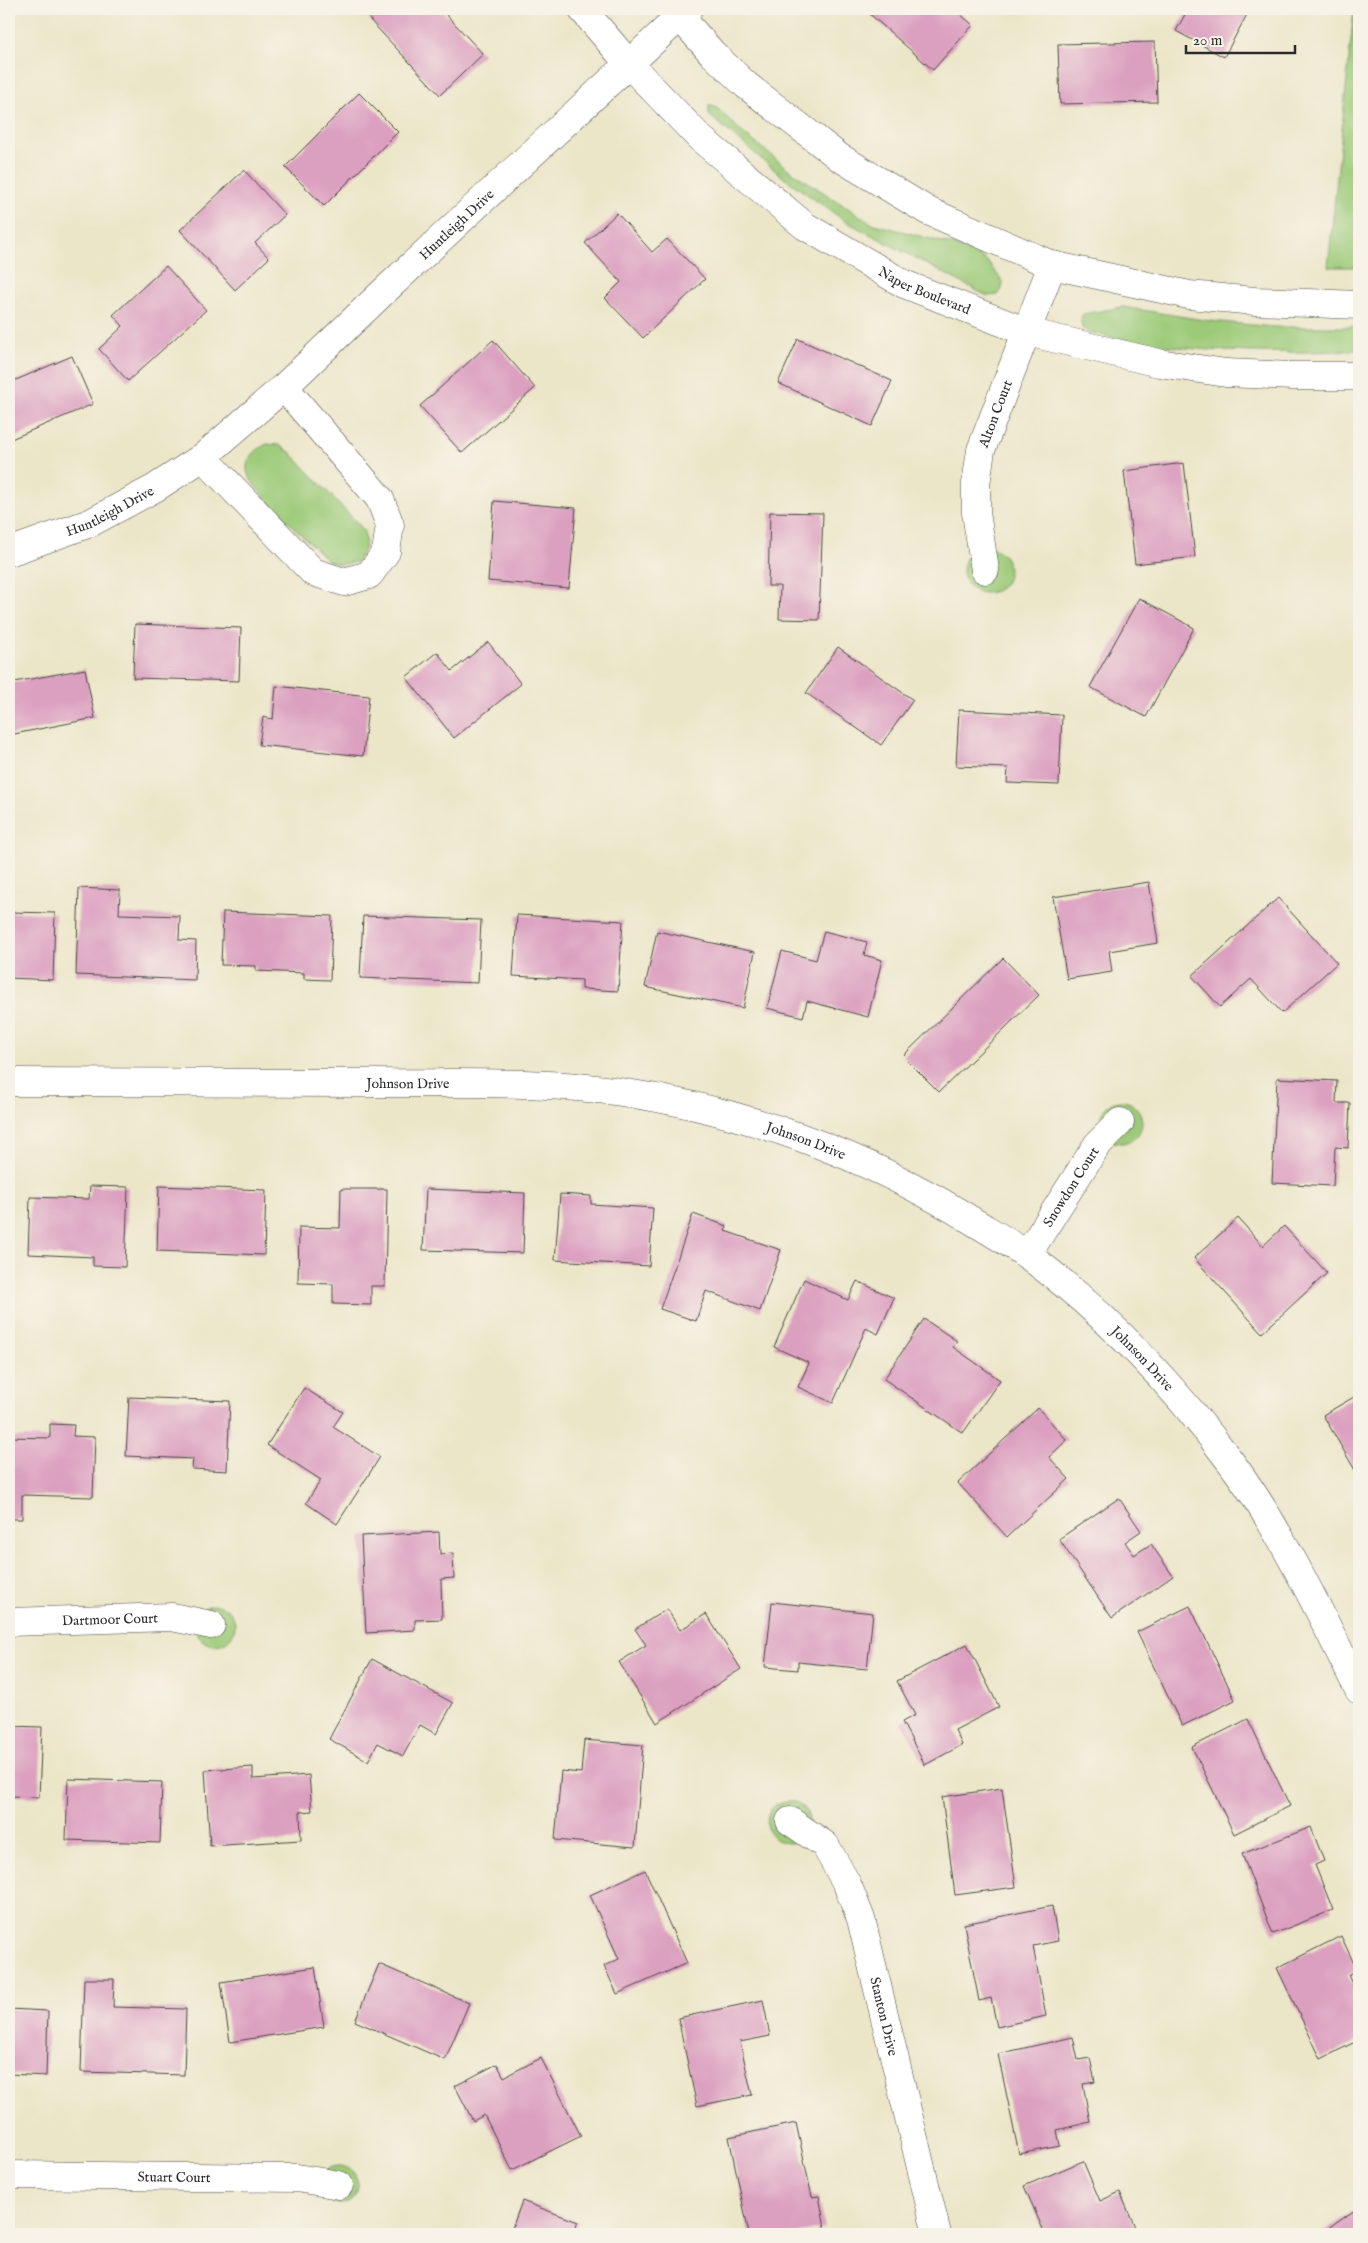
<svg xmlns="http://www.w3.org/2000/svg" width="1368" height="2243" viewBox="0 0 1368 2243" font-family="'IM FELL English',serif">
  <rect width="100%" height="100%" fill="#f7f3e8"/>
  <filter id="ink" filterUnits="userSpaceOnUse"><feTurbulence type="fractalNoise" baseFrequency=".02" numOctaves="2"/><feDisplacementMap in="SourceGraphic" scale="10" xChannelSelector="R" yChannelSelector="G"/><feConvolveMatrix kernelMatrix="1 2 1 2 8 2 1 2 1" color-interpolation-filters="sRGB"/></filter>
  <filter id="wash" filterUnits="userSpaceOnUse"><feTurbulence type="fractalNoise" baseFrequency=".0096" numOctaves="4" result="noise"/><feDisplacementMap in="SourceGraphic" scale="20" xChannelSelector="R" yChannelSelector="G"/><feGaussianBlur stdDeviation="1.12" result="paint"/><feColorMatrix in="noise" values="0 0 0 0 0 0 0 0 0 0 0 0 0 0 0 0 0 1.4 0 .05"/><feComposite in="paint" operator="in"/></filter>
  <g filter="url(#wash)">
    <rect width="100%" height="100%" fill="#ece6c9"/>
    <path fill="#9cca78" stroke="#647a52" d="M1354,9H1359V267H1328Z
      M709,105L717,108L743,133L792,172L871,223L950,244L974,253L987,261L1003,282L1002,289L998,295L987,296L845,221L783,177L709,115Z
      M1123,307L1210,321L1273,327H1359V350C1269,355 1177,353 1088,332L1082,328L1081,319L1083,314Z
      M267,444L279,445L290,452L362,528C369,541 365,552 356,562L340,565L327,560C310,542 255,493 248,474C243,460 256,449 267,444Z
      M963 570a23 23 0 1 1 46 0a23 23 0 1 1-46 0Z
      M1100 1122a21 21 0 1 1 42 0a21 21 0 1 1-42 0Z
      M195 1625a20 20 0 1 1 40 0a20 20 0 1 1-40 0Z
      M767 1822a21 21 0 1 1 42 0a21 21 0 1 1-42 0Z
      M320 2185a19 19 0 1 1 38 0a19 19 0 1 1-38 0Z"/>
    <g id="blocks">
      <path fill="#db9fbf" d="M380,9H441L483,54L440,95L369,19Z
        M864,9H954L973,25L933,70Z
        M1188,9H1250L1224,57L1176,31Z
        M1155,42L1157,102L1060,104L1058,44Z
        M359,93L398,132L324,206L285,167Z
        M244,170L285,215L255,243L269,258L235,290L180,230Z
        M617,213L652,252L667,239L705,279L643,338L605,298L621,282L585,243Z
        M166,266L206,310L128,381L99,349L123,326L113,315Z
        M798,339L892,381L872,426L778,383Z
        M493,340L535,388L462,453L420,406Z
        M72,356L93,404L9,440V383Z
        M1184,463L1195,557L1135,564L1124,471Z
        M494,501L576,508L569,588L488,581Z
        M770,512L823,513L819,620L779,619L780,586H768Z
        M1139,598L1194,628L1146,717L1090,687Z
        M135,624L241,628L239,681L133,678Z
        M488,642L521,684L454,738L406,677L437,652L452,671Z
        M838,647L913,700L881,745L806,693Z
        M85,669L95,718L9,735V683Z
        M276,686L369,696L363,756L259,745L263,717L273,719Z
        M959,710L1062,715L1059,785L1007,783L1008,768L956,766Z
        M1149,882L1158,943L1109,951L1112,972L1067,979L1053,897Z
        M79,888L120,890L119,914L180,916L179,940L196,941L195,980L76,975Z
        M1278,898L1337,963L1282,1013L1251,979L1220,1007L1192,976Z
        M9,912L55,913L53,980L9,978Z
        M223,912L332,916L330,980L304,979V973L256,971V966L221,965Z
        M517,915L623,921L618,991L582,989V980L513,976Z
        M363,916L481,920L478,983L360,978Z
        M657,931L755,952L743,1008L645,987Z
        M824,931L867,942L864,955L882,960L868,1017L807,1001L803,1017L767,1008L782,951L816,960Z
        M1003,958L1039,995L939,1092L903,1056Z
        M1277,1078L1337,1081L1336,1103H1350L1348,1148L1335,1147L1333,1186L1272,1183Z
        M90,1186L128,1187L125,1267L93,1266V1257L28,1254L30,1197L89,1199Z
        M159,1186L266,1190L264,1255L157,1251Z
        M341,1189H387L385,1286H371V1305L333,1304V1284L298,1283L299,1227L340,1228Z
        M426,1189L525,1193L523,1253L423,1250Z
        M560,1194L591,1196V1204L653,1208L649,1266L555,1260Z
        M693,1214L727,1226L725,1231L781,1250L760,1311L706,1291L696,1321L660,1309Z
        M1238,1218L1263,1246L1284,1226L1327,1273L1262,1333L1194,1258Z
        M804,1279L848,1300L857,1281L894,1298L878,1334L866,1328L833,1403L798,1387L809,1363L774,1347Z
        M924,1319L957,1341L953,1347L1000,1380L963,1433L884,1379Z
        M304,1388L343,1412L333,1427L380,1457L337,1524L306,1503L321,1480L267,1445Z
        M1359,1394V1477L1323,1415Z
        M129,1397L230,1401L227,1471L192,1469L193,1459L126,1456Z
        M1038,1408L1067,1440L1049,1457L1069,1479L1007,1537L958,1483Z
        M50,1424L74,1425L73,1436L95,1437L93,1497L22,1495V1519H9V1437L50,1438Z
        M1119,1498L1141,1531L1125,1542L1134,1555L1151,1544L1173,1576L1112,1618L1059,1539Z
        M439,1532L440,1554L453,1553L454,1578L441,1579L442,1619L415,1620V1630L366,1633L361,1536Z
        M772,1602L873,1613L867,1669L798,1662V1670L765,1667Z
        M1190,1606L1235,1700L1182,1726L1137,1632Z
        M667,1609L680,1630L706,1614L741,1669L657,1723L619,1662L646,1645L635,1629Z
        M967,1644L999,1707L955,1730L962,1745L925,1765L902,1722L915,1715L897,1681Z
        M372,1659L453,1703L436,1734L420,1725L403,1756L378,1743L368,1761L329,1739Z
        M1248,1719L1290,1806L1234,1834L1192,1747Z
        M9,1726L42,1727L39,1797L9,1796Z
        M584,1740L643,1745L635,1847L555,1840L561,1771L581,1773Z
        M253,1767V1779L309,1775L312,1811L300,1812L301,1840L210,1846L205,1770Z
        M68,1779L162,1782L160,1843L66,1840Z
        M1002,1788L1016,1887L955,1895L942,1797Z
        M1311,1827L1324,1861L1315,1865L1333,1910L1273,1934L1242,1854Z
        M645,1870L687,1963L617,1994L604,1966L619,1959L590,1895Z
        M1052,1906L1058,1941L1033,1946L1046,2016L997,2027L991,1998L979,2001L964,1924Z
        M1341,1936L1357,1970L1348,1975L1359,1999V2040L1321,2059L1277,1968Z
        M379,1964L469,2003L445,2060L355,2021Z
        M315,1967L324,2027L230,2042L221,1982Z
        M84,1979H114L113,2007L186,2009L184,2075L81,2072Z
        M763,2000L770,2036L740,2042L752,2095L697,2106L678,2018Z
        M9,2009L48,2011L46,2076L9,2074Z
        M1073,2037L1078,2060L1090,2058L1095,2082L1083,2084L1090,2122L1057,2130L1060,2146L1019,2154L998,2054Z
        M541,2058L581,2136L512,2170L484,2115L473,2121L455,2086L497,2064L504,2077Z
        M796,2123L812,2197L819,2196L825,2228L796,2234H749L729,2137Z
        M1083,2161L1100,2201L1120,2192L1138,2234H1045L1024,2186Z
        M522,2201L578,2222L573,2234H510Z
        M1359,2207V2234H1321Z"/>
    </g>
  </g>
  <g filter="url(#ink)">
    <use href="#blocks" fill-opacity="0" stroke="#484743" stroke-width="1"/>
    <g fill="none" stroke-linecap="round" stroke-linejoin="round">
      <g stroke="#484743" stroke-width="29">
        <g id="minor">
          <path d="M203,457L313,572L344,582L369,575L386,552L390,525L380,499L284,387"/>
          <path id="s1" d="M9,552L90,523L155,488L203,457L284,387L380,295L688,9"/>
          <path id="s2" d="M985,570L976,513V484L981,450L1052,265"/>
          <path id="s3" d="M9,1082C130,1082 251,1083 372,1083C452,1084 535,1080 614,1091C742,1109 866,1154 976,1223C994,1234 1013,1245 1030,1257C1108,1315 1175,1387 1233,1465C1284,1534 1320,1614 1359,1690"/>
          <path id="s4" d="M1027,1255L1097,1145L1120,1122"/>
          <path id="s5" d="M9,1622L172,1617L211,1625"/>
          <path id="s6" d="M790,1821L825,1845L847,1884L861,1919L937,2234"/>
          <path id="s7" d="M9,2175L297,2178L339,2185"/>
        </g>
      </g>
      <g stroke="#484743" stroke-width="29">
        <g id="major">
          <path id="s8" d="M582,9L629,64L700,138L805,226L904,284L1027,332L1159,363L1226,373L1293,376H1359"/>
          <path d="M673,9L713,54L746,85L839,157L928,211L1052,265L1189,295L1255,301L1359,305"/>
        </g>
      </g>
      <use href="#minor" stroke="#fff" stroke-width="28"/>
      <use href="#major" stroke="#fff" stroke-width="28"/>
    </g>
  </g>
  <g text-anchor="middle" stroke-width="4.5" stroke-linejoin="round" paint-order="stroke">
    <g font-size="14" fill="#2b2b2b" stroke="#f7f3e8">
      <text dy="5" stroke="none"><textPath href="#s1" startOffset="561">Huntleigh Drive</textPath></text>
      <text dy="5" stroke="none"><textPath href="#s8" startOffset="448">Naper Boulevard</textPath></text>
      <text dy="5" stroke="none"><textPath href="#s2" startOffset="160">Alton Court</textPath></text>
      <text dy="5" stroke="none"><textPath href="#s1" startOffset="109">Huntleigh Drive</textPath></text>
      <text dy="5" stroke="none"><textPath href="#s3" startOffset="399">Johnson Drive</textPath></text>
      <text dy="5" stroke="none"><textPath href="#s3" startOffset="804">Johnson Drive</textPath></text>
      <text dy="5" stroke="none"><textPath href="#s4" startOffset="81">Snowdon Court</textPath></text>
      <text dy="5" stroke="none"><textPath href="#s3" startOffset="1209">Johnson Drive</textPath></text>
      <text dy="5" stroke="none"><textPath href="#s5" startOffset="101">Dartmoor Court</textPath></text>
      <text dy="5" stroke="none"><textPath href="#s6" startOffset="225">Stanton Drive</textPath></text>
      <text dy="5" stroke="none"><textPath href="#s7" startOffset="165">Stuart Court</textPath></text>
    </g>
  </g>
  <rect width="1368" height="2243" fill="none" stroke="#f7f3e8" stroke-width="30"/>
  <path d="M1186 45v8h109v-8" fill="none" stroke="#2b2b2b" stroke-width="2.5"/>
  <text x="1193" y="45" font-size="15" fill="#2b2b2b" stroke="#f7f3e8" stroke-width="4" paint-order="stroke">20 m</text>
</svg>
